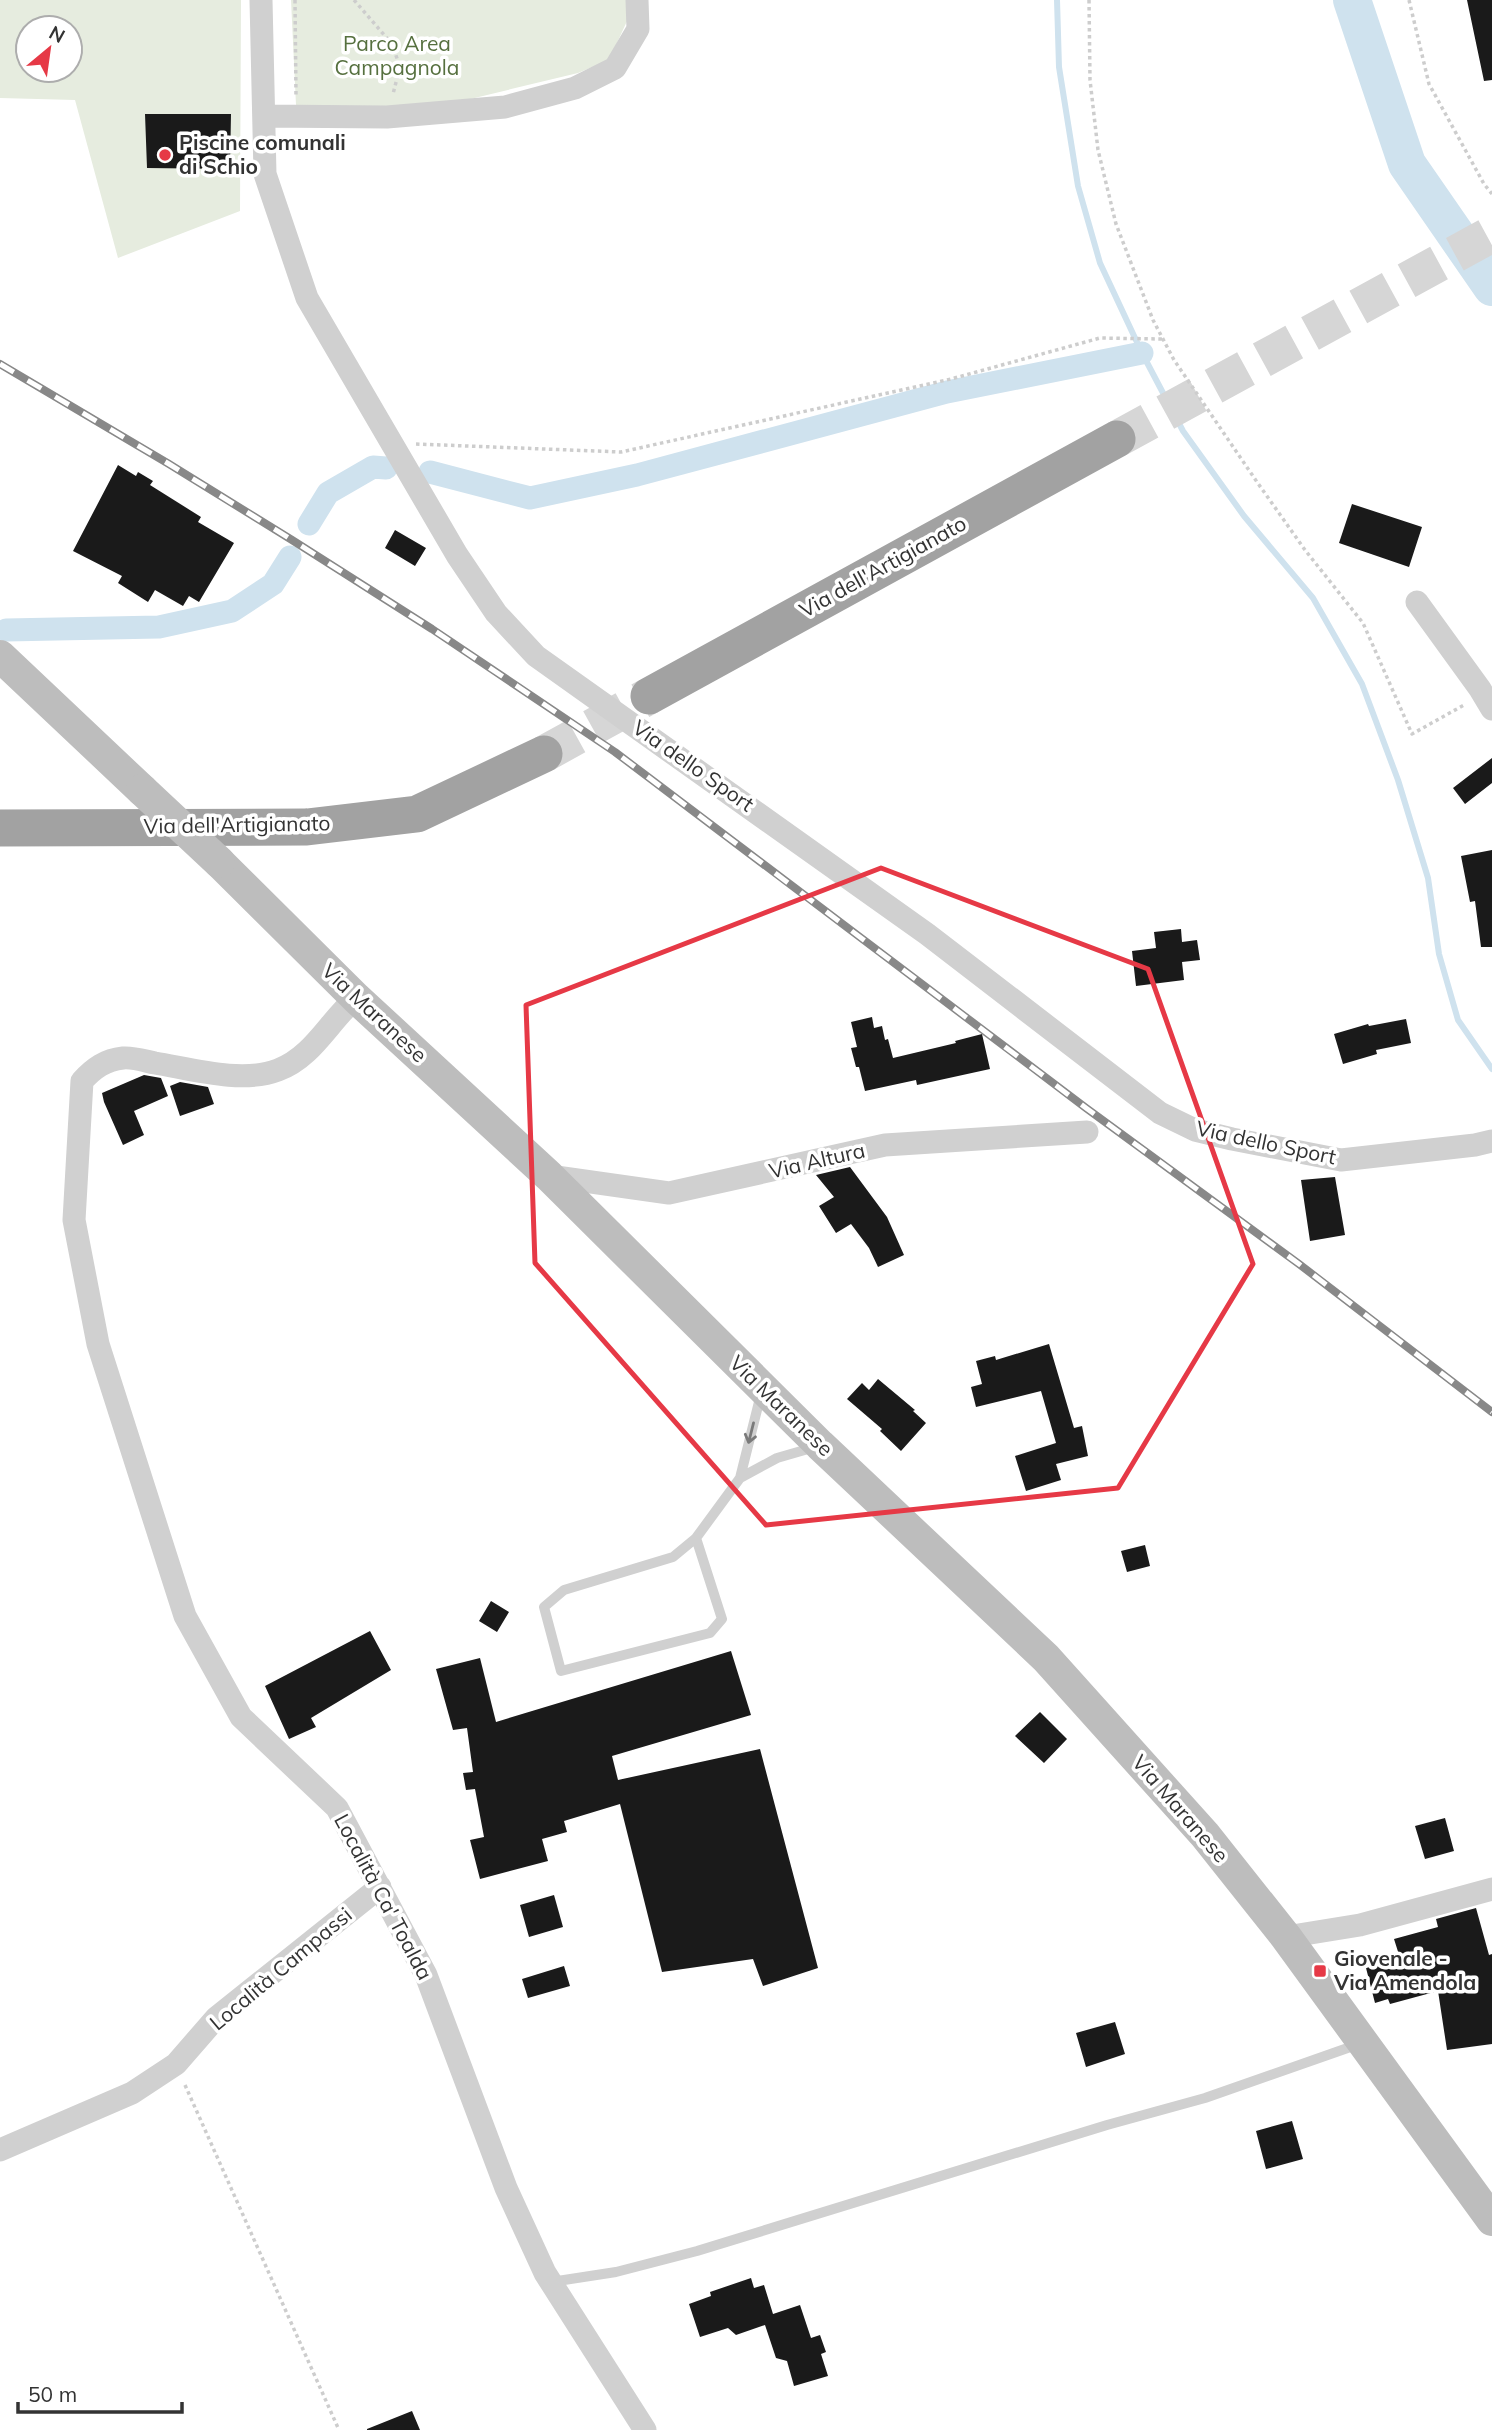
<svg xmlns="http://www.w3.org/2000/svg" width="1492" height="2430" viewBox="0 0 1492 2430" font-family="Mulish,sans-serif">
  <rect width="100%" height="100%" fill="#fff"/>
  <path fill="#e6ecdf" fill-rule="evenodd" d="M0,0H241L240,211L118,258L75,100L0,98ZM28,28H70V70H28Z
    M291,0H628V19L609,60L578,73L412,113L296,105Z"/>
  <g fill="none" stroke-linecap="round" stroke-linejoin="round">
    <path stroke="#cfe2ee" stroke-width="6" d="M1057,0L1059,67L1078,186L1100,263L1142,353L1183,431L1244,516L1313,598L1362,684L1398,780L1428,878L1439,954L1458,1020L1492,1069"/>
    <path stroke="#cfe2ee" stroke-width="23" d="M430,472L530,498L637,475L947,392L1142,353
      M309,524L328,493L373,467L386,468
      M6,630L159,627L232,611L273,584L290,557"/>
    <path stroke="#cfe2ee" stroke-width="38" d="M1352,0L1407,164L1492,287"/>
  </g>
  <path fill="#1a1a1a" d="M1467,0H1492V80L1484,81Z
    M145,114H231L230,169L147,168Z
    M118,465L136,476L138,472L153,481L150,485L201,517L198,522L234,543L199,602L189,596L183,606L155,590L148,602L118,583L122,576L73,551Z
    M1352,504L1422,527L1409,567L1339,543Z
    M395,530L426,548L415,566L385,548Z
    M1492,758V783L1465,804L1453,788Z
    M1492,850V947H1481L1475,901L1470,902L1461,856Z
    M1181,929L1182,942L1197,940L1200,960L1182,962L1184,980L1136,986L1132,951L1156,948L1154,932Z
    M872,1017L874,1028L882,1026L885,1040L888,1039L893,1058L956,1043L955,1041L982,1034L990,1069L917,1085L916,1080L865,1091L859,1067H856L851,1048L857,1047L851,1022Z
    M1406,1019L1411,1043L1376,1050L1377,1054L1343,1064L1334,1034L1368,1024L1369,1026Z
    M144,1075L161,1078L168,1096L134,1111L144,1135L123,1145L104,1102L102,1093Z
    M180,1082L208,1087L214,1104L180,1116L170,1086Z
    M850,1167L887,1217L904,1255L878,1267L869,1248L851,1224L836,1233L819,1206L834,1197L816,1175Z
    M1335,1177L1345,1235L1310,1241L1301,1180Z
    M1049,1344L1074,1428L1082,1426L1088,1456L1056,1464L1061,1480L1026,1491L1015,1456L1056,1443L1041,1391L976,1407L971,1387L982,1384L976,1361L995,1356L996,1360Z
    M878,1379L915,1410L913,1411L926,1423L901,1451L880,1431L882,1429L847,1399L862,1383L869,1390Z
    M1145,1545L1150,1566L1127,1572L1121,1551Z
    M491,1601L509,1612L497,1632L479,1621Z
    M370,1631L391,1670L311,1718L316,1727L289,1739L265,1686Z
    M731,1651L751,1715L612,1756L618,1780L760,1749L818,1968L763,1986L753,1959L662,1972L620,1804L564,1821L567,1832L542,1839L548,1861L480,1879L470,1840L484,1837L475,1789L466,1790L463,1773L473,1772L467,1728L453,1730L436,1669L480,1658L496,1722Z
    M1040,1712L1067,1739L1044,1763L1015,1736Z
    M1445,1818L1454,1851L1425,1859L1415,1826Z
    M554,1895L563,1927L529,1937L520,1905Z
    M1476,1908L1489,1955L1492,1954V2044L1447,2050L1438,1991L1390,2004L1388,1999L1375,2003L1366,1968L1400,1958L1394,1939L1438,1927L1436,1919Z
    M564,1966L570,1986L528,1998L522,1979Z
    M1115,2022L1125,2054L1086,2067L1076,2033Z
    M1292,2121L1303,2159L1266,2169L1256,2131Z
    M751,2278L754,2288L764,2285L773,2314L800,2305L811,2338L820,2335L826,2352L821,2354L828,2376L794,2386L787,2361L776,2358L765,2325L736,2335L728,2328L700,2337L689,2304L711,2296L710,2292Z
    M412,2411L420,2430H367V2429Z"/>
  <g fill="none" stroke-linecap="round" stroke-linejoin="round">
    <path stroke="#d6d6d6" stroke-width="37" stroke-dasharray="37 18" stroke-linecap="butt" d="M1117,439L1492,234
      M544,754L649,696"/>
    <path stroke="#cdcdcd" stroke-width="3.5" stroke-dasharray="3.5 3.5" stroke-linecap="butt" d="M295,0L296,96
      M354,0L392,44L400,67L393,94
      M1089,0L1090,80L1098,150L1116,224L1153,320L1174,360L1257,482L1305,550L1363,623L1412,734L1464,705
      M1409,0L1429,84L1484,184L1492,194
      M416,444L621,452L951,379L1100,338L1162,339
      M185,2085L339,2430"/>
    <path stroke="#d0d0d0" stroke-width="10" d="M740,1478L777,1458L815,1447
      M696,1538L673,1557L564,1590L544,1607L561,1671L710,1633L722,1619L696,1538L740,1478L761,1394
      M551,2282L616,2272L697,2251L1107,2125L1205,2098L1359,2044"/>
    <path stroke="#d0d0d0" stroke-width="23" d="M261,0L265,174L307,298L457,555L496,613L536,656L927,934L1160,1113L1195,1130L1232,1139L1341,1160L1475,1145L1492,1141
      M264,116L387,117L505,107L575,88L615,68L638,29L637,0
      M1417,602L1480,689L1492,709
      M356,998C329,1021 313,1057 278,1070C242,1084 191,1069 155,1063C145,1061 133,1057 123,1058C105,1060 94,1068 82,1081L74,1220L98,1344L185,1616L241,1717L337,1808L426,1975L506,2188L545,2273L645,2430
      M549,1176L669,1193L885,1145L1087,1132
      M1286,1937L1360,1925L1492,1889
      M0,2150L132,2093L176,2064L216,2018L380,1887"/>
    <path stroke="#bdbdbd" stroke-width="32" d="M0,656L142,790
      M219,862L356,998L549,1176L820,1445L1046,1658L1205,1835L1286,1937L1492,2220"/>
    <path stroke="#a2a2a2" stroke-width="37" d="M649,696L1117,439
      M0,828L307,827L417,814L544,754"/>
    <g stroke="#888" stroke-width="8">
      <path id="rail" d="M0,364L169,464L292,540L432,629L615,752L1086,1108L1299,1264L1492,1412"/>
    </g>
    <use href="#rail" stroke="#fff" stroke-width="5" stroke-dasharray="16" stroke-linecap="butt"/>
    <path stroke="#bdbdbd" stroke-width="32" d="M142,790L219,862"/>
  </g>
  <defs><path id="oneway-shaft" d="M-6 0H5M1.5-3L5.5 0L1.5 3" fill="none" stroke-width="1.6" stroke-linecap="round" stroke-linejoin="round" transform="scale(1.75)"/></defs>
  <use stroke="#7a7a7a" href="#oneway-shaft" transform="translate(751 1433) rotate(104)"/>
  <path fill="none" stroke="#e63946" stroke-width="5" stroke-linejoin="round" d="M881,868L1148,969L1253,1264L1118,1488L766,1525L535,1263L526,1005Z"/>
  <g fill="#e63946" stroke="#fff" stroke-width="2.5">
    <circle cx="165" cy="155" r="7"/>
    <rect x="1313" y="1964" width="14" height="14" rx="3.5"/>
  </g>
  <g text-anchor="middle" stroke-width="7" stroke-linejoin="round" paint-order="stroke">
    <g font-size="21" fill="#56703f" stroke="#fff">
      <text x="397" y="51">Parco Area<tspan x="397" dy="24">Campagnola</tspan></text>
    </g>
    <g font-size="21" font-weight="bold" fill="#333" stroke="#fff" text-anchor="start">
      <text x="179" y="150">Piscine comunali<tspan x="179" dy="24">di Schio</tspan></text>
      <text x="1334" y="1966">Giovenale -<tspan x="1334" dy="24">Via Amendola</tspan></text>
    </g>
    <g font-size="21" fill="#333" stroke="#fff">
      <text transform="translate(883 567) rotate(-29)" y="7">Via dell'Artigianato</text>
      <text transform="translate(693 766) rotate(35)" y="7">Via dello Sport</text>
      <text transform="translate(237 825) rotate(-1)" y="7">Via dell'Artigianato</text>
      <text transform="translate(374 1013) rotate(43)" y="7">Via Maranese</text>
      <text transform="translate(1266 1143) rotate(12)" y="7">Via dello Sport</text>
      <text transform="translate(817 1161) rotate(-13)" y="7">Via Altura</text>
      <text transform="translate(781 1406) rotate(44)" y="7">Via Maranese</text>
      <text transform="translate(1180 1809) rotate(49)" y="7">Via Maranese</text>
      <text transform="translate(383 1897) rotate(62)" y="7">Località Ca' Toalda</text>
      <text transform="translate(281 1969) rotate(-40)" y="7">Località Campassi</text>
    </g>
  </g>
  <g transform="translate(49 49) rotate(29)"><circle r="33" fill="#ffffff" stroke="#adadad" stroke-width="2"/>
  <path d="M0-5L12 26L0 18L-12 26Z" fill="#e63946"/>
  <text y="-10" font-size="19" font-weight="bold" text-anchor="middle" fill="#333333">N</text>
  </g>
  <path d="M18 2402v10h164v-10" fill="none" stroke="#333333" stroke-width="3.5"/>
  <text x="28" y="2402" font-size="21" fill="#333333" stroke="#ffffff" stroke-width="5" paint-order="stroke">50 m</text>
</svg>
